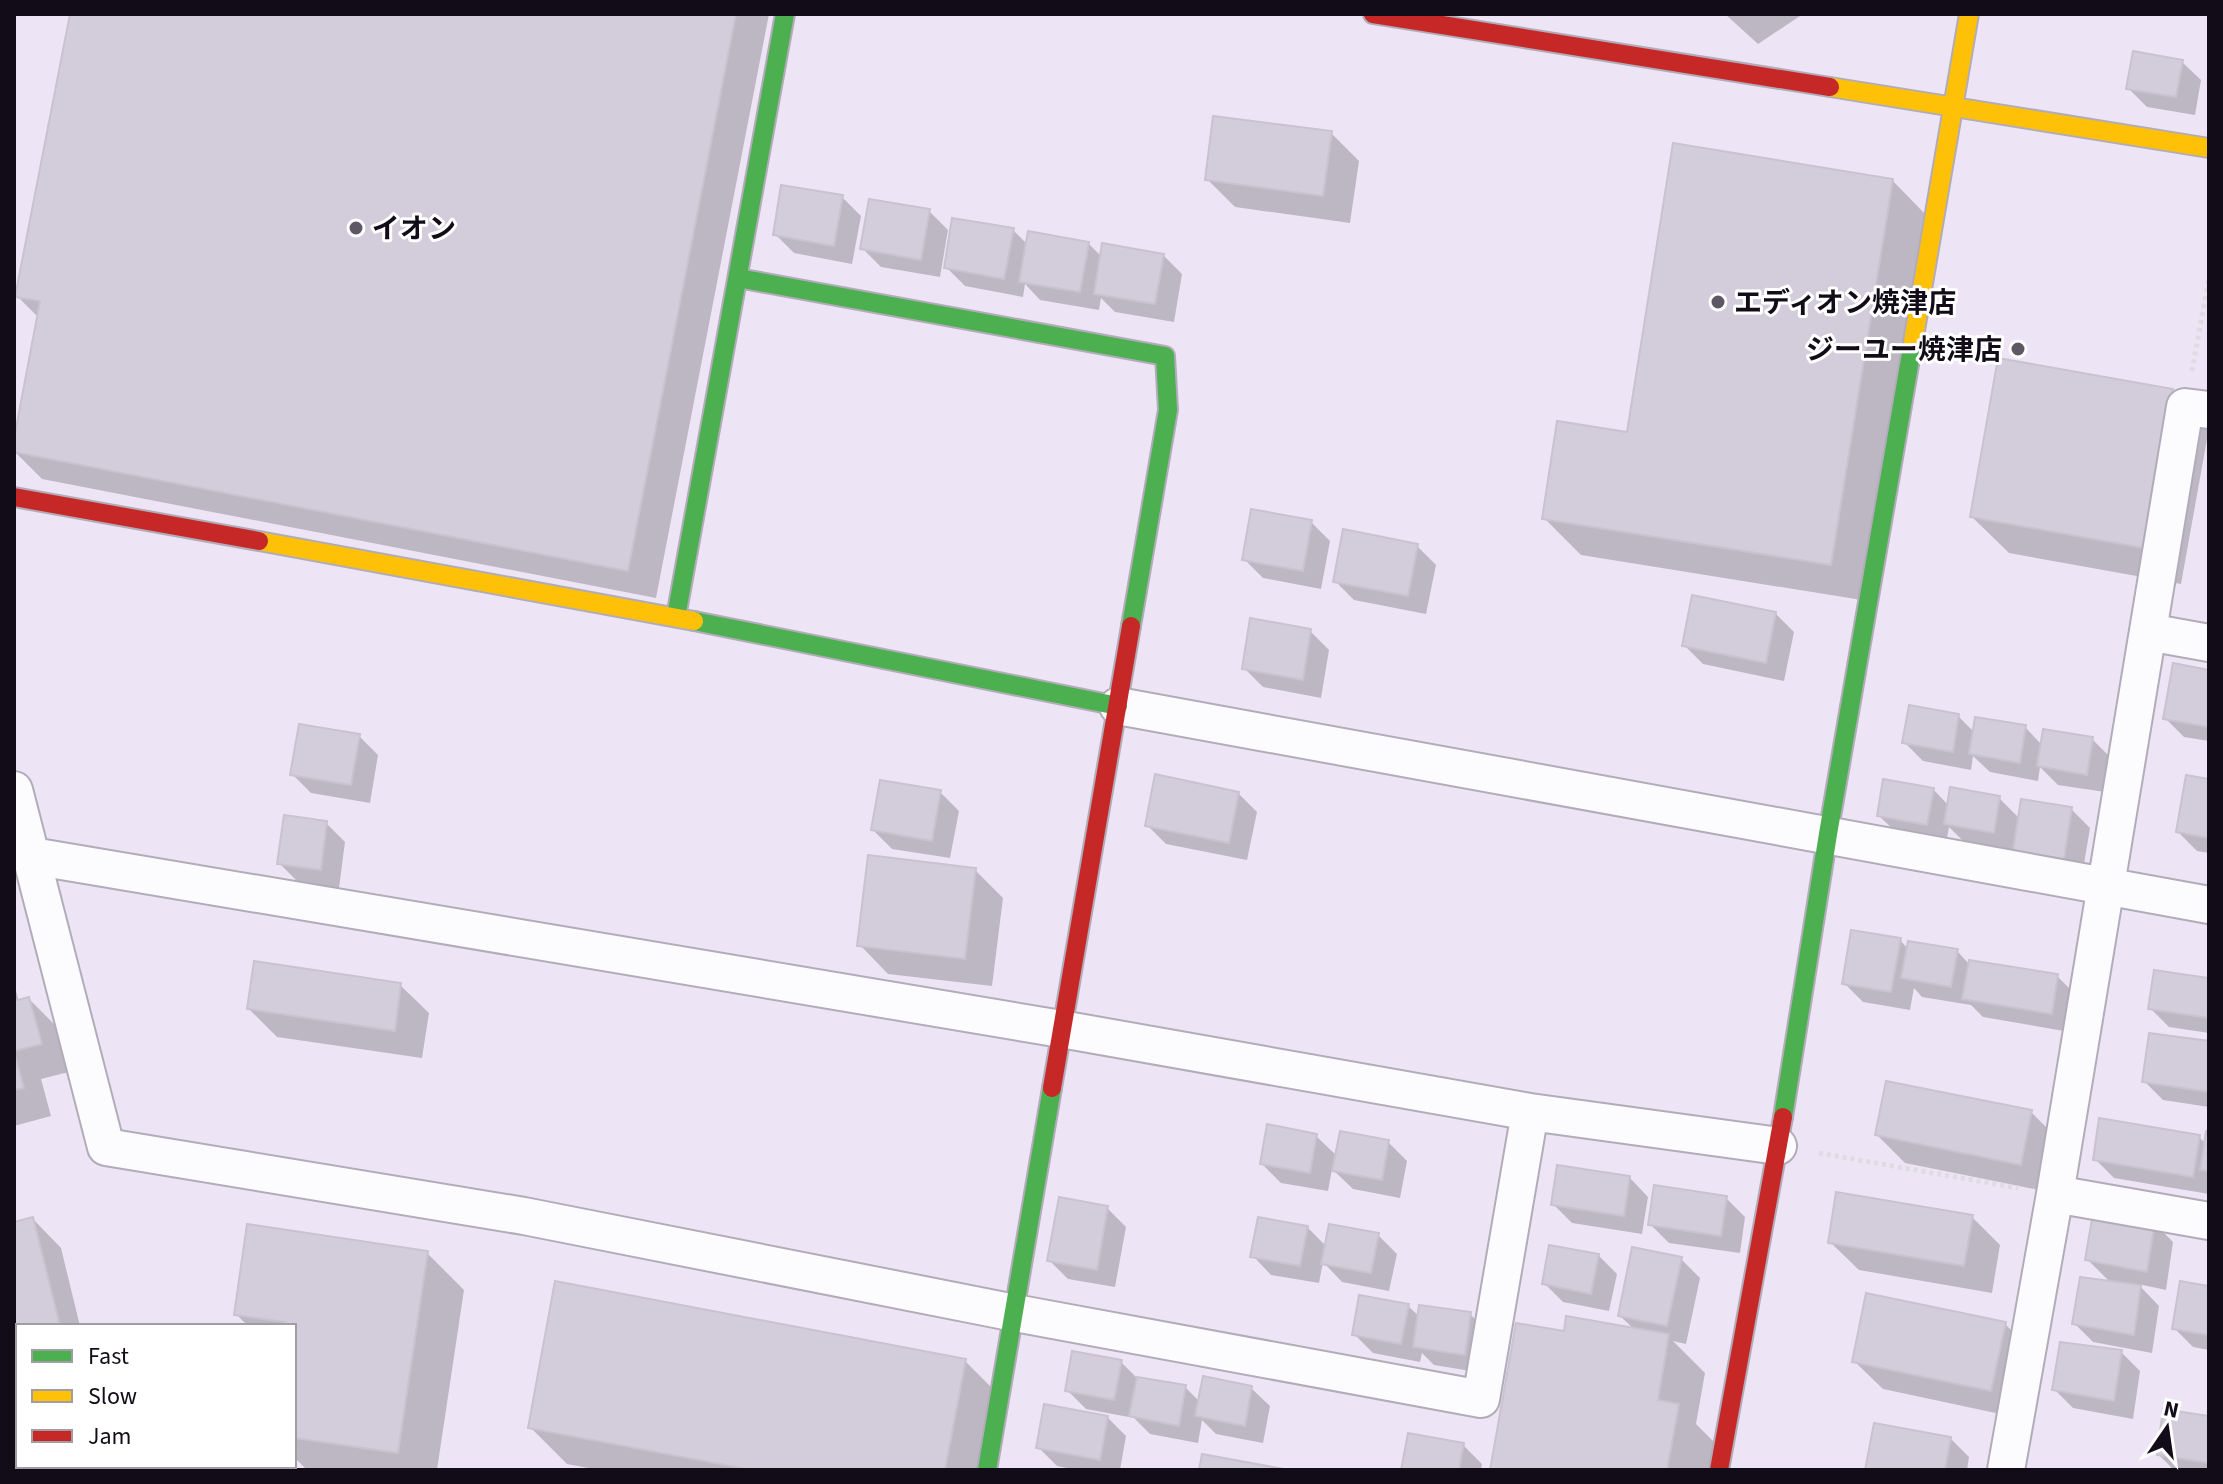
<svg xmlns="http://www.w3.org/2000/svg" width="2223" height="1484" viewBox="0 0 2223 1484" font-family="'Source Sans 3','Noto Sans JP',sans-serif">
  <rect width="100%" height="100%" fill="#ede5f5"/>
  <path fill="#0003" d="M72,14H769L656,598L42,479L14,451L39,318L17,296Z
    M1725,14H1803L1758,44Z
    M2182,62L2201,80L2195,115L2147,107L2128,88Z
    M1331,133L1359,161L1350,223L1235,207L1207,179Z
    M1892,180L1928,217L1868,601L1581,555L1544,518Z
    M842,197L861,216L852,264L794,253L775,234Z
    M929,211L948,230L940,277L881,267L862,248Z
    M1013,230L1028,245L1088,243L1102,257L1163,255L1182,274L1174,322L1115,312L1101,298L1099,310L1040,300L1025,284L1023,297L965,286L946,267Z
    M2172,391L2209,428L2181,584L2009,553L1972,517Z
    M1311,522L1330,541L1321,589L1263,578L1244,559Z
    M1417,546L1436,565L1426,614L1354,600L1335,581Z
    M1775,613L1794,632L1784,681L1703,664L1684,645Z
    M1310,631L1329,650L1321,698L1263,687L1244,668Z
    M2209,672V741L2184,737L2165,718Z
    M1958,716L1975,733L2025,727L2042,745L2092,739L2111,758L2105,792L2058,785L2040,767L2038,781L1990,772L1973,756L1971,770L1923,761L1904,742Z
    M359,736L378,755L370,803L311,793L292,774Z
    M2209,781V853L2197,851L2178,832Z
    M1933,789L1949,806L1999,798L2020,819L2071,809L2090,828L2082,876L2034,869L2013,848V851L1965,843L1949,827L1946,843L1898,834L1879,816Z
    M940,792L959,811L950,858L892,849L873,830Z
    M1238,793L1257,812L1247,860L1166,844L1147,825Z
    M326,823L345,842L339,888L298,882L279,863Z
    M975,870L1003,898L992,986L888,974L860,945Z
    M1900,940L1908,949L1957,951L1970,965L2057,976L2076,995L2070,1032L1983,1017L1971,1005L1922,997L1914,988L1910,1010L1863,1002L1844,983Z
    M2209,980V1033L2169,1027L2150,1008Z
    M14,983L19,1002L29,999L57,1027L69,1072L41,1079L51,1116L14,1126Z
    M400,985L429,1013L422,1058L277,1037L249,1009Z
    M2209,1043V1107L2163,1100L2144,1081Z
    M2031,1112L2059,1140L2049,1192L1905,1163L1877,1135Z
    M2209,1133V1194L2114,1178L2095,1159L2199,1137L2206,1144Z
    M1316,1136L1337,1156L1388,1142L1407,1161L1400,1198L1353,1189L1332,1169L1328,1191L1281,1183L1262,1164Z
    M1630,1178L1648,1197L1642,1234L1572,1223L1553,1204Z
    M1726,1198L1745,1217L1740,1253L1669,1243L1650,1224Z
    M1107,1208L1126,1227L1115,1287L1068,1279L1049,1260Z
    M1972,1217L2000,1245L1992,1293L1859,1270L1830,1242Z
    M33,1219L61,1248L80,1326H18V1377L14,1378V1224Z
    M2154,1223L2173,1242L2166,1290L2138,1284L2159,1306L2152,1353L2093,1342L2074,1323L2111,1283L2088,1260Z
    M1307,1227L1327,1247L1378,1235L1397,1254L1389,1291L1342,1282L1323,1262L1319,1283L1271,1275L1253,1256Z
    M427,1253L464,1290L437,1470H307L294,1457V1326H248L236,1314Z
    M1598,1255L1617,1274L1609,1311L1563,1302L1544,1283Z
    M1681,1259L1700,1278L1686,1344L1673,1341L1705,1373L1696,1424L1715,1443L1710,1470H1492L1566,1333L1635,1330L1620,1316Z
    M2209,1288V1350L2193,1347L2174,1328Z
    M1408,1306L1420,1317L1470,1314L1489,1333L1483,1373L1434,1365L1422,1353L1420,1362L1373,1353L1354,1334Z
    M2005,1324L2033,1352L2019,1418L1883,1389L1854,1361Z
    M2121,1352L2140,1371L2133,1419L2073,1408L2054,1389Z
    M965,1361L1002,1398L989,1470H599L567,1464L530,1427Z
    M1121,1362L1138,1379L1185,1387L1200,1402L1251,1388L1270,1406L1263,1443L1216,1434L1202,1420L1198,1443L1150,1434L1134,1418L1086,1409L1067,1390Z
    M1107,1417L1126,1436L1120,1470H1077L1057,1466L1038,1447Z
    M2209,1418V1470H2174L2159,1455Z
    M1950,1438L1969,1457L1967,1470H1867Z
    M1463,1445L1482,1464L1481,1470H1403Z"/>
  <path fill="#d3ccda" stroke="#c9c2d0" stroke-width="2" d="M70,14H736L628,571L14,452V439L40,301L15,297Z
    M2133,51L2183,60L2176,97L2126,89Z
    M1213,116L1332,131L1323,196L1205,180Z
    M1673,143L1893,179L1831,565L1542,519L1557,421L1627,432Z
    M781,185L843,195L834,246L773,235Z
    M869,199L930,209L921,260L860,249Z
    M952,218L1014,228L1004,279L944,268Z
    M1028,231L1089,242L1080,292L1019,282Z
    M1102,243L1164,254L1155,304L1094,294Z
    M1998,358L2173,389L2144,548L1970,517Z
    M1251,509L1312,520L1303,571L1242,560Z
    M1343,529L1418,544L1408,596L1333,582Z
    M1692,595L1776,612L1766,663L1682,646Z
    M1250,618L1311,629L1303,680L1242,669Z
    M2173,663L2209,670V727L2163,719Z
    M1909,705L1959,714L1953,752L1902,743Z
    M1975,717L2026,725L2020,763L1969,754Z
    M299,724L360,734L351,785L290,775Z
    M2043,729L2093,737L2087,775L2037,766Z
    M1155,774L1239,792L1229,843L1145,826Z
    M2186,775L2209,779V838L2176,832Z
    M1883,779L1934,788L1927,825L1877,816Z
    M880,780L941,790L932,841L871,830Z
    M1950,787L2000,796L1994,833L1944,824Z
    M2021,799L2072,807L2064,859L2013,851Z
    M284,815L327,821L321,870L277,864Z
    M868,855L976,868L965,959L857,946Z
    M1851,930L1901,938L1891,992L1842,984Z
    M1908,941L1958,949L1951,987L1901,978Z
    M1969,960L2058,974L2052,1014L1962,999Z
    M254,961L401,983L395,1031L247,1009Z
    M2154,970L2209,978V1018L2148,1009Z
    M29,997L42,1044L14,1051V1001Z
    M2149,1033L2209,1041V1092L2142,1082Z
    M14,1052L24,1088L14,1090Z
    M1886,1081L2032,1110L2021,1165L1875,1135Z
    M2099,1118L2200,1135L2193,1177L2093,1160Z
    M1267,1124L1317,1134L1310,1173L1260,1164Z
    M1340,1131L1389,1140L1382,1180L1332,1171Z
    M2206,1131H2209V1171L2200,1170Z
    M1557,1165L1630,1176L1624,1216L1551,1205Z
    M1654,1185L1727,1196L1721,1236L1648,1225Z
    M1836,1192L1973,1215L1964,1266L1828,1243Z
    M1059,1197L1108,1206L1097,1270L1047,1261Z
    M2093,1213L2155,1221L2147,1272L2085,1260Z
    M33,1217L60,1326H18V1342L14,1343V1222Z
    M1258,1217L1308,1226L1300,1266L1250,1257Z
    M247,1224L428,1251L398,1453L294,1438V1326H284L285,1322L234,1315Z
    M1329,1224L1379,1233L1371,1273L1321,1264Z
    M1549,1245L1599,1254L1591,1294L1542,1284Z
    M1632,1247L1682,1257L1667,1326L1618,1316Z
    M2080,1277L2141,1285L2134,1335L2072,1324Z
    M555,1281L966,1359L945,1470H752L528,1428Z
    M2180,1281L2209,1286V1335L2172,1329Z
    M1866,1293L2006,1322L1991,1391L1852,1362Z
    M1359,1295L1409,1304L1401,1344L1352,1335Z
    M1419,1305L1471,1312L1465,1355L1413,1347Z
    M1566,1316L1669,1334L1658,1400L1679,1404L1667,1470H1490L1516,1323L1564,1331Z
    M2060,1342L2122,1350L2114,1401L2052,1390Z
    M1072,1351L1122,1360L1114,1400L1065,1391Z
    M1203,1376L1252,1386L1245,1426L1195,1416Z
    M1137,1377L1186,1385L1179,1426L1129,1416Z
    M1044,1404L1108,1416L1100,1460L1036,1448Z
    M2163,1409L2209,1416V1463L2157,1455Z
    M1874,1423L1951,1437L1945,1470H1865Z
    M1408,1433L1464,1443L1459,1470H1401Z
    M1202,1454L1289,1470H1199Z"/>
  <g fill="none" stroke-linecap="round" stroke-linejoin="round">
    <g stroke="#b2acb9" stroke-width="40">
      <path id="street" d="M2148,632L2209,643
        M1118,706L2209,905
        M14,790L106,1147L524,1216L1015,1313L1481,1399L1530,1112
        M32,856L1061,1029L1530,1112L1778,1146
        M2055,1194L2209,1221
        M2006,1470L2055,1194L2185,407L2209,410"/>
    </g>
    <g stroke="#b2acb9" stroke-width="22">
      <path id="fast" d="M738,278L1165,356L1168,410L1131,626
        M676,617L785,14
        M694,621L1118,706
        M1783,1117L1828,834L1913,342
        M987,1470L1052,1088"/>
    </g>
    <g stroke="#b2acb9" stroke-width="22">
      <path id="slow" d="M1830,87L2209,148
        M1913,342L1969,14
        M259,541L694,621"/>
    </g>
    <g stroke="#b2acb9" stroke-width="22">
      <path id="jam" d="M1373,14L1830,87
        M14,497L259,541
        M1052,1088L1131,626
        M1719,1470L1783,1117"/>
    </g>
    <path stroke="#dfdce1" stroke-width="5" stroke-dasharray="4 4" stroke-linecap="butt" d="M2192,371L2209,277
      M1819,1153L2018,1188"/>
    <use href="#street" stroke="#fcfbfe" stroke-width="36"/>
    <use href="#fast" stroke="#4caf50" stroke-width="18"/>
    <use href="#slow" stroke="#ffc107" stroke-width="18"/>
    <use href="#jam" stroke="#c62828" stroke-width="18"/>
  </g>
  <g fill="#5e5865" stroke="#fff" stroke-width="3">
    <circle cx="356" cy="228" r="8"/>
    <circle cx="1718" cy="302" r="8"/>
    <circle cx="2018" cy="349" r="8"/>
  </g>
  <g text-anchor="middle" stroke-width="6" stroke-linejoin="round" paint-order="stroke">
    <g font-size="28" font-weight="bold" fill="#110c17" stroke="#fff" text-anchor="start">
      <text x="372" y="238">イオン</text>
      <text x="1734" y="312">エディオン焼津店</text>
      <text x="2002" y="359" text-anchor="end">ジーユー焼津店</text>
    </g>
  </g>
  <rect width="2223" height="1484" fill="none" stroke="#110c17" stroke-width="32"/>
  <rect x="16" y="1324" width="280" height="144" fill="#ffffff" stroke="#a09ea2" stroke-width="2"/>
  <rect x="32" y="1350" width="40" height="12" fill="#4caf50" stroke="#a09ea2" stroke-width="2"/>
  <text x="88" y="1364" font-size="24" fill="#110c17">Fast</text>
  <rect x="32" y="1390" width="40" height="12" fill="#ffc107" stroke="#a09ea2" stroke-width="2"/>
  <text x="88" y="1404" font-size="24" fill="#110c17">Slow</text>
  <rect x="32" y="1430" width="40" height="12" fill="#c62828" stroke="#a09ea2" stroke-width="2"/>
  <text x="88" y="1444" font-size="24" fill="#110c17">Jam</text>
  <g transform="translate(2167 1428) rotate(13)" stroke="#ffffff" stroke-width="6" paint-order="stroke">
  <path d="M0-6L14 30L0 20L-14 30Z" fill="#110c17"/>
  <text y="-12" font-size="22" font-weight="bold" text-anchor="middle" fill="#110c17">N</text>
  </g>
</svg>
